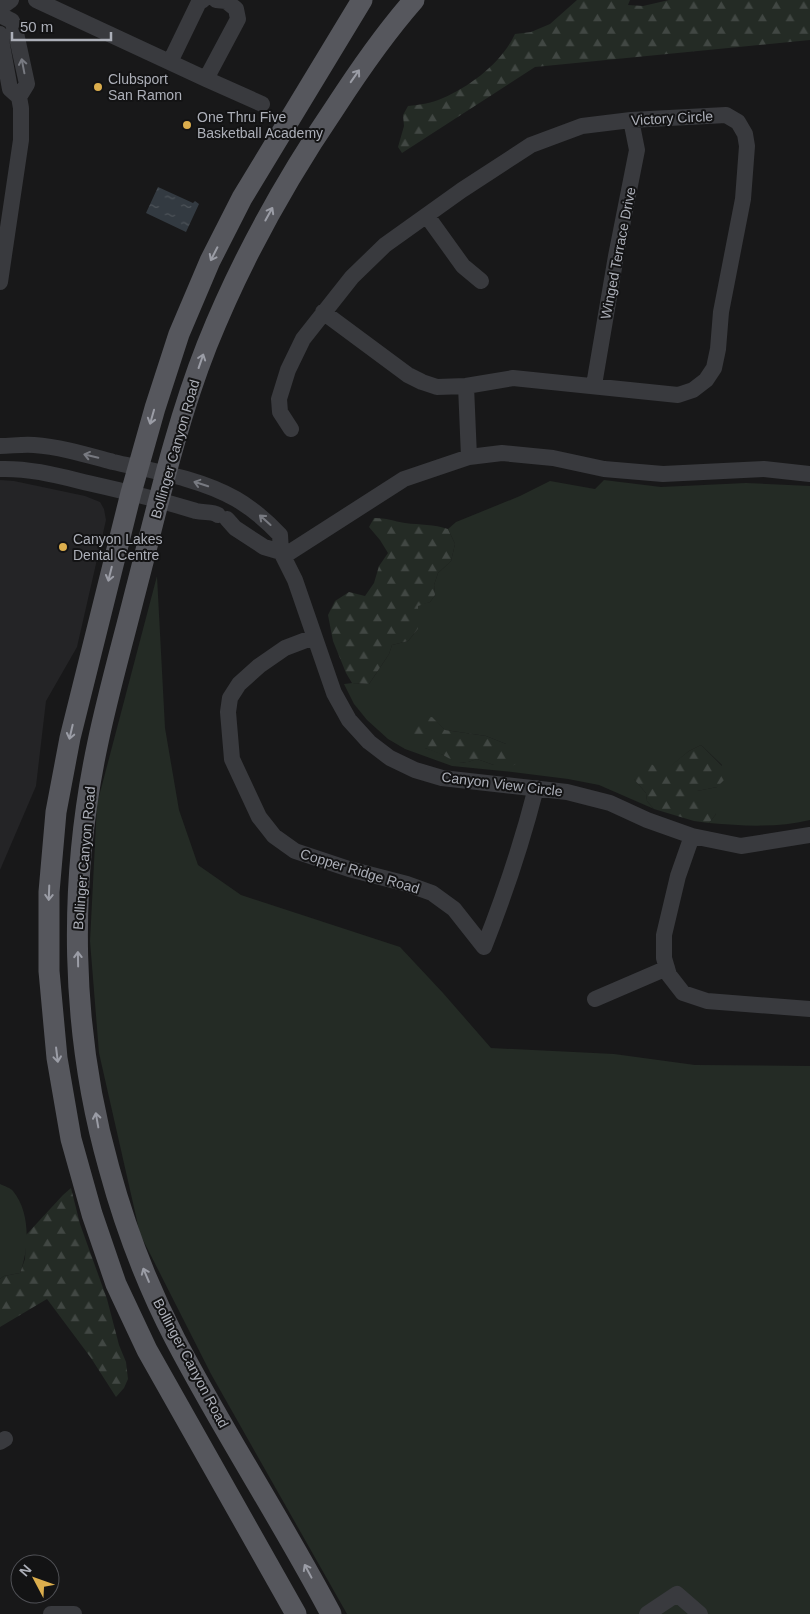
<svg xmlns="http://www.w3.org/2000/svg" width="810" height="1614" viewBox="0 0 810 1614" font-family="Helvetica,sans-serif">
  <defs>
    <pattern id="forest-firs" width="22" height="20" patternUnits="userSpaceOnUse" patternTransform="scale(1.25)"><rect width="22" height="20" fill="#242b25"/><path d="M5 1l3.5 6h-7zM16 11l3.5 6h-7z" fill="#414743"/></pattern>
    <pattern id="water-ripples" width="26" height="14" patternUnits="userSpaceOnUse" patternTransform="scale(1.25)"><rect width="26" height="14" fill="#333a41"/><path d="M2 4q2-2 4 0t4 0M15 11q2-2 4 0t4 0" fill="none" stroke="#4e545a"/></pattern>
  </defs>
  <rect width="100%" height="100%" fill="#181819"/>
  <path fill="#242426" d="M0,480L14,481L85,496L100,502L104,509L106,520L77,647L46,701L36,786L0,870Z"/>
  <path fill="#242b25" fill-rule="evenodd" d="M604,480L661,487L746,483L810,486V820C776,828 743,826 709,823L716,814L697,802V791L717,787L722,765L701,745L689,751L664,772L634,779L646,793L647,801L654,809L599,785L568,779L512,772L452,766L405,749L388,739L367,720L354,704L344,684L352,683L369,684L389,654L392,645L408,641L418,629V605L430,602L435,595L434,585L438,573L451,561L455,544L448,529L456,522L520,496L550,481L595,489ZM432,718L445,730L486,736L506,744L494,765L477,759C460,765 459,763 445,756C438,752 431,750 425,748Z
    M157,576L165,728L179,810L198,865L241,895L400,947L443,993L491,1048L614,1054L695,1065L810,1066V1614H347L211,1374L140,1234L99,1053L90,941L97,804Z
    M0,1184C4,1186 11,1188 13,1191C31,1213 29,1249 20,1273L4,1276L0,1279Z"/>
  <path fill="url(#forest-firs)" d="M577,0H630L628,5L643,6L669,0H810V40L535,67L402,153L398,147L404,126L403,115L408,106C420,105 432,103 443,98C471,86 502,62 515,34L531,32L550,24Z
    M374,518C387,518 393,521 405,523C420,525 434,524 448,529L455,544L451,561L438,573L434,585L435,595L430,602L418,606V629L408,641L392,645L389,654L369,684L352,683L346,673L333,641L328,615L335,601L349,592L365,596L374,583L379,566L388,553L380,540L369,527Z
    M432,717L445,730L486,736L506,744L518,752L519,762L509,768L494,765L477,759L468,762L457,763L443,755L425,748L409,739V730L420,719Z
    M701,745L730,774L717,787L697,791V802L710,804L716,814L709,823L694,821L654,809L647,801L646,793L633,778L640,767L651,764L664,771L689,751Z
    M71,1188L80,1224L107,1299L119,1345L126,1362L128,1379L124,1388L116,1397L91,1358L47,1299L0,1327V1279L4,1276L20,1273L25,1259L26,1235L63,1195Z"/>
  <path fill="url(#water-ripples)" d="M158,187L193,203L195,201L199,204L186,232L146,213Z"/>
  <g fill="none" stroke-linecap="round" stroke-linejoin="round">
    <path stroke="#393a3e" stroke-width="16" d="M36,0L206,79L262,104
      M0,8L11,0
      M0,13L2,16L12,21L16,33L27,84L19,97L21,108V140L0,282
      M0,34L10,89L19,97
      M170,62L199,2L203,0
      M206,79L238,19L236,9L226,1L216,0
      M427,216L463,266L481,281
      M594,385L616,256L637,150L631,120
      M466,386L469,457
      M291,429L280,412L279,399L288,370L303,339L352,277L385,245L462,190L531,145L582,126L631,120L726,115L738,122L745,134L747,146L743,199L721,312L718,349L714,368L706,380L693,390L678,395L513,378L466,386L437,387L422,382L408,375L323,312
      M0,446C11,446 23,444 34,445C61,447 87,455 113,462C153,471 199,478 236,499C253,509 267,521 280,535L281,552L295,580L334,693L349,720L369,742L390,758L415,770L442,778L567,792L610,803L647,820L692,836L741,846L810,835
      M0,469C30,468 59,476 88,483C124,491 160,500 196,511C204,513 212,511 218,515
      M227,519L235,528L264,547L281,552
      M284,556L404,479L469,457L502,453L553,458L604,469L663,474L764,469L810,474
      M314,637L285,648L259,666L239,684L230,698L228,712L232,759L259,817L274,836L295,851L349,869L407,884L432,893L454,909L484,947C505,894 522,843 536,788
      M692,836L678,876L664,935V958L669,975L683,993L707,1001L810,1009
      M595,999L667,968
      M0,1442L5,1439
      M51,1614H74
      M647,1614L677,1594L700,1614"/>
    <path stroke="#56575d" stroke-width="21" d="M296,1614L147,1350L116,1284L92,1214L71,1139L57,1058L49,971V892L56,812L70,738L131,493L155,408L179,334L210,261L242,198L362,0
      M331,1614C282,1521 224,1433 175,1339C147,1285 125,1227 109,1168C70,1030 68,882 98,742C108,694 122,645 134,597C156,513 175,426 207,345C241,260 285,181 336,106C360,69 385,33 414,0"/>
  </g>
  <defs><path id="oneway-shaft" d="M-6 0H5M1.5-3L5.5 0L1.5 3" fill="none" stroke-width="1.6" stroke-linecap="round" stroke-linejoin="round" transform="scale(1.25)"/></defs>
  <g stroke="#787a81">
    <use href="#oneway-shaft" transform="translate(23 66) rotate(-101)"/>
    <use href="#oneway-shaft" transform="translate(91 456) rotate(-167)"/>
    <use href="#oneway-shaft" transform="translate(201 484) rotate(-162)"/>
    <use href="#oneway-shaft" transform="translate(265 520) rotate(-138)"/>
  </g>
  <g stroke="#9b9da6">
    <use href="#oneway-shaft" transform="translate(355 76) rotate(-55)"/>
    <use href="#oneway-shaft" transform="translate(269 214) rotate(-61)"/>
    <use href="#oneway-shaft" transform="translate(214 254) rotate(117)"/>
    <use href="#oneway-shaft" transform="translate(201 361) rotate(-71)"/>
    <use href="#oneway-shaft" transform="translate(152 417) rotate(106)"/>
    <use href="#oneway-shaft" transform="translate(110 574) rotate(104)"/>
    <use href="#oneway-shaft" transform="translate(71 732) rotate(103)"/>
    <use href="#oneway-shaft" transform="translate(49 893) rotate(92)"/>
    <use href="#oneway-shaft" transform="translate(78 959) rotate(-91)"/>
    <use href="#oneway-shaft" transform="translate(57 1055) rotate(83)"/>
    <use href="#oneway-shaft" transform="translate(97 1120) rotate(-100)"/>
    <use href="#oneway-shaft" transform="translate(146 1275) rotate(-113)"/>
    <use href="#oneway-shaft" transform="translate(308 1571) rotate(-118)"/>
  </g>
  <g fill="#dcae4d" stroke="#131314" stroke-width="2">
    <circle cx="98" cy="87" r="5"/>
    <circle cx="187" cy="125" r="5"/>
    <circle cx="63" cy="547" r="5"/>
  </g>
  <g text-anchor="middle" stroke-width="4" stroke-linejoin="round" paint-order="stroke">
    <g font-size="14" fill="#acafb8" stroke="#131314" text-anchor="start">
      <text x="108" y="84">Clubsport<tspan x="108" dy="16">San Ramon</tspan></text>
      <text x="197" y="122">One Thru Five<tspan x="197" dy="16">Basketball Academy</tspan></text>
      <text x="73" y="544">Canyon Lakes<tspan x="73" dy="16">Dental Centre</tspan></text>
    </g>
    <g font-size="14" fill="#acafb8" stroke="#131314">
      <text transform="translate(672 118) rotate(-3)" y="5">Victory Circle</text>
      <text transform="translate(618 253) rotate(-79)" y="5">Winged Terrace Drive</text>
      <text transform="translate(175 449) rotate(-74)" y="5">Bollinger Canyon Road</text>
      <text transform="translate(502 784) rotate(7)" y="5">Canyon View Circle</text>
      <text transform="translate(84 858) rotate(-85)" y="5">Bollinger Canyon Road</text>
      <text transform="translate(360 871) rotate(17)" y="5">Copper Ridge Road</text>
      <text transform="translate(191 1363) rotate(62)" y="5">Bollinger Canyon Road</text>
    </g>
  </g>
  <g transform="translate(35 1579) rotate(311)"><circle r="24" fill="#131314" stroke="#505156"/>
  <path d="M0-4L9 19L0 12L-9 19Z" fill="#dcae4d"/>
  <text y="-8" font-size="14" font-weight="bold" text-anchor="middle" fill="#acafb8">N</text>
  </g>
  <path d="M12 32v8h99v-8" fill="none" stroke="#acafb8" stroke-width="2.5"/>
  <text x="20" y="32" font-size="15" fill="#acafb8" stroke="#131314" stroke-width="4" paint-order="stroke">50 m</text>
</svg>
